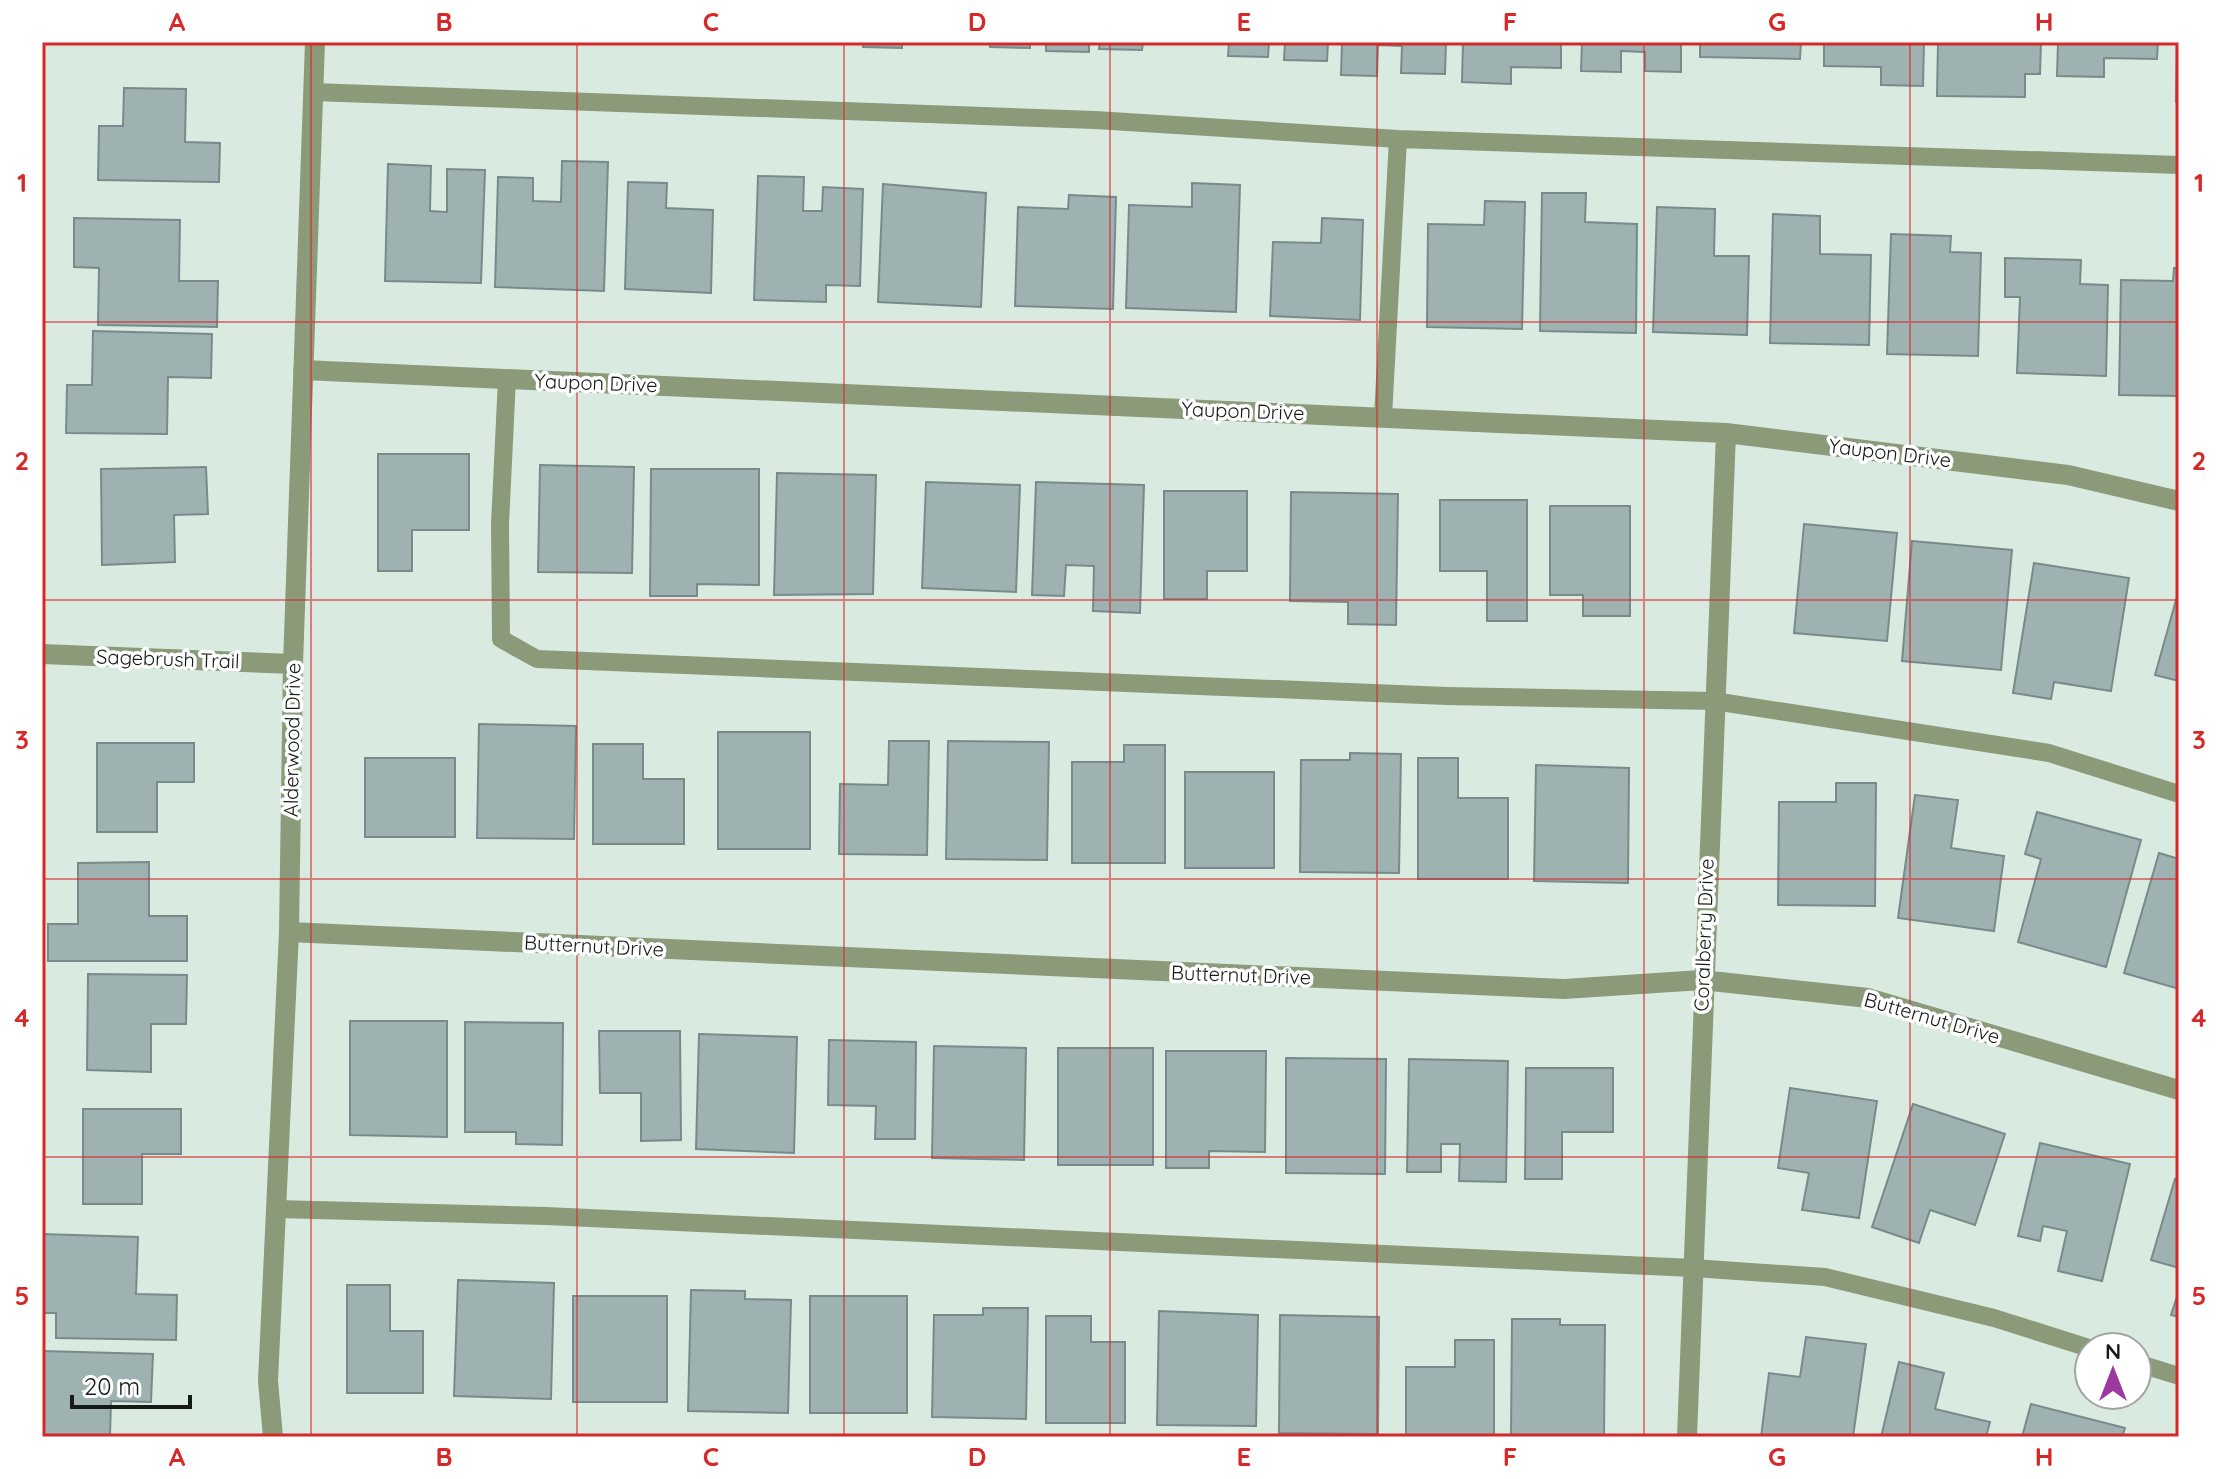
<svg xmlns="http://www.w3.org/2000/svg" width="2221" height="1479" viewBox="0 0 2221 1479" font-family="Quicksand,sans-serif">
  <rect width="100%" height="100%" fill="#d9ebe1"/>
  <path fill="#9db2b1" stroke="#788b8a" stroke-width="2" d="M864,42H902V48L863,47Z
    M990,42H1030V48L990,47Z
    M1046,42H1089V52L1046,51Z
    M1100,42H1143L1142,50L1099,49Z
    M1229,42H1269L1268,57L1228,56Z
    M1285,42H1328L1327,61L1284,60Z
    M1342,42H1446L1445,74L1401,73L1402,46L1378,45L1377,76L1341,75Z
    M1463,42H1561V68L1511,67V84L1462,82Z
    M1582,42H1681V72L1645,71V52L1621,51V72L1581,71Z
    M1700,42H1801L1800,59L1700,57Z
    M1824,42H1924L1923,86L1881,85V67L1824,66Z
    M1938,42H2041L2040,74H2025V97L1937,96Z
    M2058,42H2158L2157,59L2104,58V77L2057,76Z
    M2177,42H2179V102H2176Z
    M124,88L186,89L185,142L220,143L219,182L98,180L99,126H123Z
    M562,161L608,162L604,291L495,287L498,177L533,178V201L561,202Z
    M388,164L431,166L430,211L447,212V169L485,170L481,283L385,281Z
    M758,176L804,177L803,211H822L823,187L863,189L860,286L826,285V302L754,300Z
    M628,182L667,183L666,208L713,210L711,293L625,289Z
    M1192,183L1240,185L1236,312L1126,308L1129,205L1192,207Z
    M883,184L986,193L981,307L878,302Z
    M1542,193H1586L1585,222L1637,224L1636,333L1540,331Z
    M1069,195L1116,197L1113,309L1015,306L1018,207L1068,209Z
    M1485,201L1525,202L1522,329L1427,327L1428,224L1484,225Z
    M1657,207L1715,209L1714,256H1749L1747,335L1653,332Z
    M1773,214L1820,216V254L1871,255L1869,345L1770,343Z
    M74,218L180,220L179,281H218L217,327L98,325L99,268L74,267Z
    M1322,218L1363,220L1360,320L1270,316L1273,242L1321,243Z
    M1891,234L1951,236L1950,252L1981,253L1978,356L1887,354Z
    M2005,258L2081,260L2080,284L2108,285L2106,376L2017,373L2020,297H2005Z
    M2174,268H2179V396L2119,395L2121,280L2173,281Z
    M93,331L212,334L211,378L168,377L167,434L66,433L67,385H92Z
    M378,454H469V530H412V571H378Z
    M540,465L634,467L632,573L538,572Z
    M206,467L208,514L174,515L175,562L102,565L101,469Z
    M651,469H759V585L697,584V596H650Z
    M777,473L876,475L873,594L774,595Z
    M926,482L1020,485L1016,592L922,588Z
    M1036,482L1144,485L1140,613L1093,611L1094,566L1066,565L1064,596L1032,595Z
    M1164,491H1247V571H1207V599H1164Z
    M1291,492L1398,494L1396,625L1348,624V602L1290,601Z
    M1440,500H1527V621H1487V571H1440Z
    M1550,506H1630V616H1583V595H1550Z
    M1804,524L1897,533L1887,641L1794,633Z
    M1912,541L2012,550L2001,670L1902,661Z
    M2034,563L2129,578L2111,691L2054,682L2051,699L2013,693Z
    M2178,593L2179,594V681L2155,675Z
    M479,724L576,726L574,839L477,838Z
    M718,732H810V849H718Z
    M889,741H929L927,855L839,854L840,784L888,785Z
    M948,741L1049,742L1047,860L946,859Z
    M97,743H194V782H157V832H97Z
    M593,744H643V779H684V844H593Z
    M1124,745H1165V863H1072V762H1124Z
    M1350,753L1401,754L1399,873L1300,872L1301,760H1350Z
    M365,758H455V837H365Z
    M1418,758H1458V798H1508V879H1418Z
    M1536,765L1629,768L1628,883L1534,881Z
    M1185,772H1274V868H1185Z
    M1836,783H1876L1875,906L1778,905L1779,802H1836Z
    M1915,795L1958,800L1951,848L2004,856L1994,931L1898,918Z
    M2037,812L2141,840L2106,967L2018,942L2041,859L2025,854Z
    M2159,853L2179,859V989L2124,973Z
    M149,862V916H187V961H48V924H78V863Z
    M88,974L187,975L186,1024H151V1072L87,1070Z
    M350,1021H447V1137L350,1135Z
    M465,1022L563,1023L562,1145L516,1144V1132H465Z
    M599,1031H680L681,1140L641,1141V1093H600Z
    M699,1034L797,1037L794,1153L696,1149Z
    M829,1040L916,1042L915,1139H875L876,1106L828,1105Z
    M934,1046L1026,1048L1024,1160L932,1158Z
    M1058,1048H1153V1165H1058Z
    M1166,1051H1266L1265,1152L1209,1151V1168H1166Z
    M1286,1058L1386,1059L1385,1174L1286,1173Z
    M1409,1059L1508,1061L1506,1182L1459,1181L1460,1144H1441V1172H1407Z
    M1526,1068H1613V1132H1562V1179H1525Z
    M1790,1088L1877,1101L1859,1218L1802,1210L1809,1173L1778,1168Z
    M1913,1104L2005,1134L1975,1225L1930,1210L1919,1243L1872,1227Z
    M83,1109H181V1154H142V1204H83Z
    M2040,1143L2130,1164L2102,1281L2058,1271L2067,1231L2043,1226L2040,1241L2018,1236Z
    M2175,1179L2179,1181V1268L2151,1260Z
    M42,1234L138,1237L136,1294L177,1295L176,1340L56,1338V1313H42Z
    M458,1280L554,1283L551,1399L454,1396Z
    M347,1285H390V1331H423V1393H347Z
    M691,1290L745,1291V1299L791,1300L788,1413L688,1411Z
    M2179,1290V1317L2171,1315Z
    M573,1296H667V1402H573Z
    M810,1296H907V1413H810Z
    M983,1308H1028L1026,1419L932,1417L934,1315H983Z
    M1159,1311L1258,1315L1256,1426L1157,1425Z
    M1280,1315L1379,1317L1378,1434L1279,1433Z
    M1046,1316H1091V1342H1125V1423H1046Z
    M1512,1319H1560V1325H1605L1604,1437H1511Z
    M1806,1337L1866,1344L1853,1437H1761L1769,1373L1800,1377Z
    M1455,1340H1494V1437H1406V1367H1455Z
    M42,1351L153,1354L151,1402L111,1401L110,1437H42Z
    M1899,1362L1944,1373L1935,1409L1990,1422L1986,1437H1881Z
    M2031,1404L2125,1428L2122,1437H2022Z"/>
  <g fill="none" stroke-linecap="round" stroke-linejoin="round">
    <path stroke="#8b9a79" stroke-width="18" d="M313,92L1095,120L1398,139L2179,165
      M507,379L500,524L501,639L537,659L1447,696L1714,701L2049,753L2179,794
      M1383,417L1398,139
      M276,1209L546,1216L1693,1268L1825,1277L1994,1318L2089,1348
      M2137,1363L2179,1376"/>
    <path stroke="#8b9a79" stroke-width="20" d="M303,370L1726,433L2068,475L2179,501
      M42,654L293,664
      M289,932L1564,989L1702,980L1868,998L2179,1090
      M273,1437L268,1381L289,932L293,664L315,42
      M1687,1437L1726,433"/>
  </g>
  <path fill="none" stroke="#d62828" stroke-width="2" stroke-opacity="0.55" d="M311,42V1437M577,42V1437M844,42V1437M1110,42V1437M1377,42V1437M1644,42V1437M1910,42V1437M42,322H2179M42,600H2179M42,879H2179M42,1157H2179"/>
  <g text-anchor="middle" stroke-width="7" stroke-linejoin="round" paint-order="stroke">
    <g font-size="20" fill="#141b17" stroke="#fff">
      <text transform="translate(596 383) rotate(2)" y="7">Yaupon Drive</text>
      <text transform="translate(1243 411) rotate(2)" y="7">Yaupon Drive</text>
      <text transform="translate(1890 453) rotate(7)" y="7">Yaupon Drive</text>
      <text transform="translate(168 659) rotate(2)" y="7">Sagebrush Trail</text>
      <text transform="translate(292 740) rotate(-89)" y="7">Alderwood Drive</text>
      <text transform="translate(1704 935) rotate(-88)" y="7">Coralberry Drive</text>
      <text transform="translate(594 946) rotate(3)" y="7">Butternut Drive</text>
      <text transform="translate(1241 975) rotate(2)" y="7">Butternut Drive</text>
      <text transform="translate(1932 1018) rotate(16)" y="7">Butternut Drive</text>
    </g>
  </g>
  <rect width="2221" height="1479" fill="none" stroke="#ffffff" stroke-width="88"/>
  <g transform="translate(2113 1371)"><circle r="38" fill="#ffffff" stroke="#a1a4a2" stroke-width="2"/>
  <path d="M0-6L14 30L0 20L-14 30Z" fill="#9c399f"/>
  <text y="-12" font-size="22" font-weight="bold" text-anchor="middle" fill="#141b17">N</text>
  </g>
  <path d="M72 1395v12h118v-12" fill="none" stroke="#141b17" stroke-width="4"/>
  <text x="84" y="1395" font-size="24" fill="#141b17" stroke="#ffffff" stroke-width="6" paint-order="stroke">20 m</text>
  <rect x="44" y="44" width="2133" height="1391" fill="none" stroke="#d62828" stroke-width="3"/>
  <g font-size="26" text-anchor="middle" font-weight="bold" fill="#d62828">
    <text x="177" y="31">A</text>
    <text x="444" y="31">B</text>
    <text x="711" y="31">C</text>
    <text x="977" y="31">D</text>
    <text x="1244" y="31">E</text>
    <text x="1510" y="31">F</text>
    <text x="1777" y="31">G</text>
    <text x="2044" y="31">H</text>
    <text x="22" y="192">1</text>
    <text x="2199" y="192">1</text>
    <text x="22" y="470">2</text>
    <text x="2199" y="470">2</text>
    <text x="22" y="749">3</text>
    <text x="2199" y="749">3</text>
    <text x="22" y="1027">4</text>
    <text x="2199" y="1027">4</text>
    <text x="22" y="1305">5</text>
    <text x="2199" y="1305">5</text>
    <text x="177" y="1466">A</text>
    <text x="444" y="1466">B</text>
    <text x="711" y="1466">C</text>
    <text x="977" y="1466">D</text>
    <text x="1244" y="1466">E</text>
    <text x="1510" y="1466">F</text>
    <text x="1777" y="1466">G</text>
    <text x="2044" y="1466">H</text>
  </g>
</svg>
